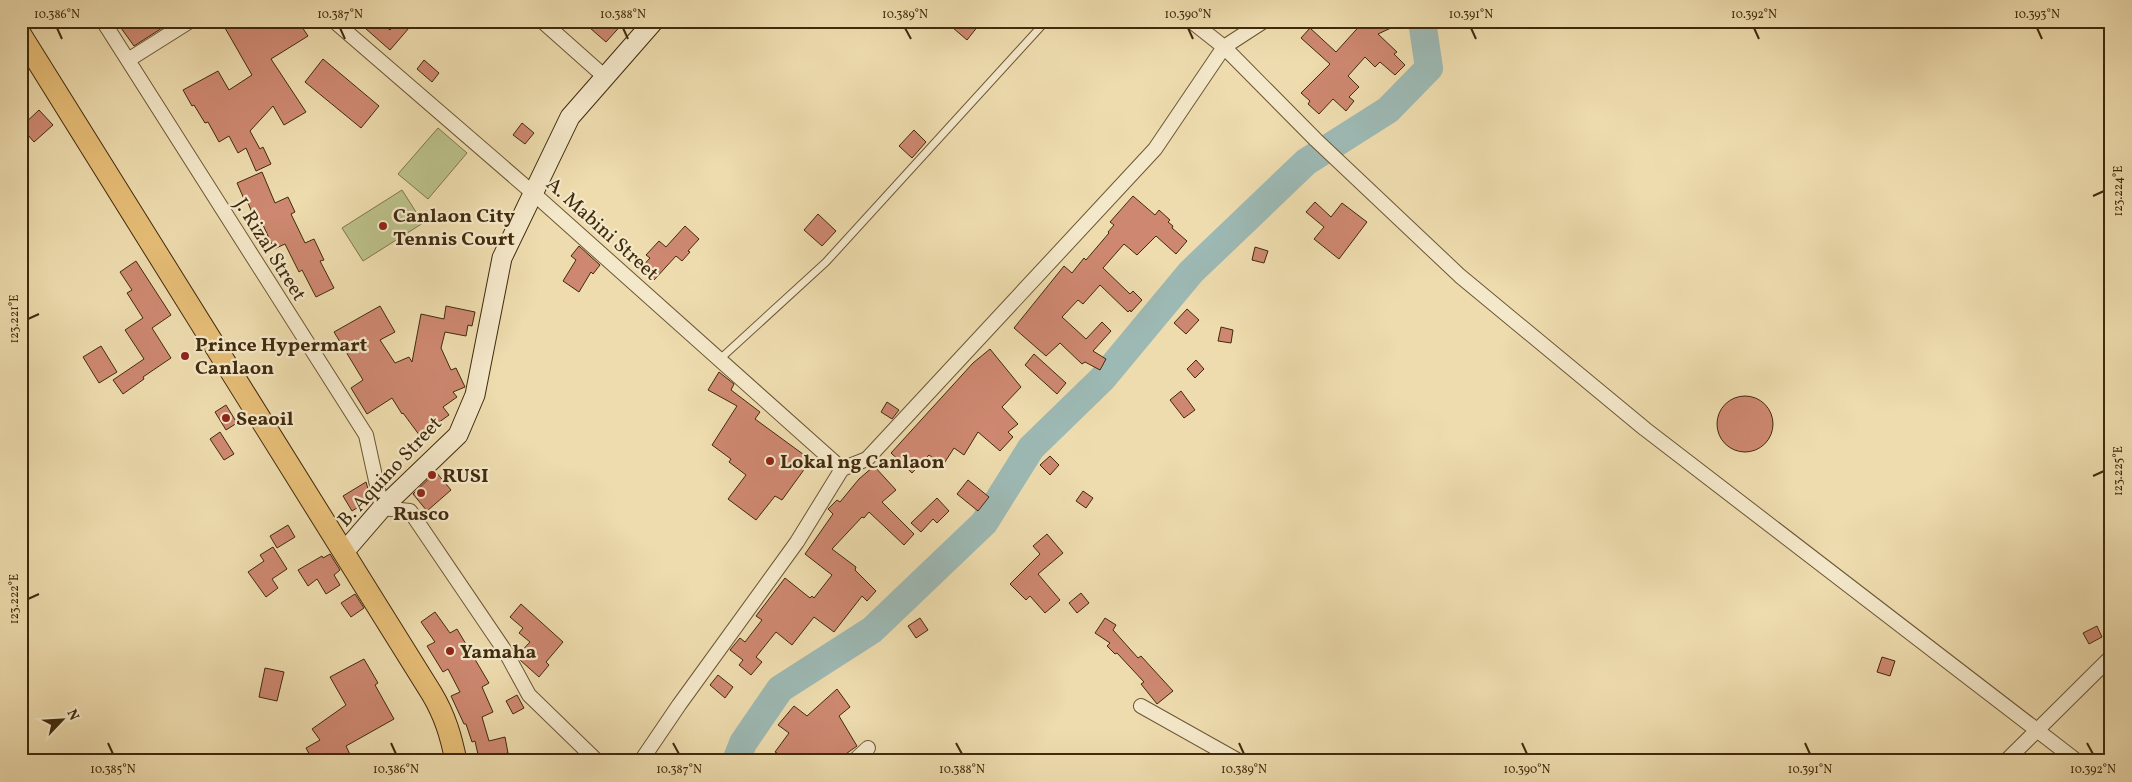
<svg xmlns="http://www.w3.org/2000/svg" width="2132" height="782" viewBox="0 0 2132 782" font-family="Vollkorn,serif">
  <rect width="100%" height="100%" fill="#eedcae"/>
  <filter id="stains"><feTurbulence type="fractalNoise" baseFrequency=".004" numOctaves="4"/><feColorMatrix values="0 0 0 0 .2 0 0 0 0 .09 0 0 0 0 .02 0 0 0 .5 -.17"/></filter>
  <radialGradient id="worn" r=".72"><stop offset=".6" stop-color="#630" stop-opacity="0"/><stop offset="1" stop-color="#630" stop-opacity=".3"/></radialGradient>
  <path fill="#bbc089" stroke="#7e754a" d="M438,128L467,153L428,199L398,174Z
    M402,190L423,223L363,261L342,228Z"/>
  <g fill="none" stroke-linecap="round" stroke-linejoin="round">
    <path stroke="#9db9b4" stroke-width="28" d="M736,761L743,743L780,689L872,630L984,523L1031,448L1102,379L1191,272L1306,162L1388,110L1429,68L1422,21"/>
  </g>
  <path fill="#ce8871" stroke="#402a0c" d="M116,21H173L134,46Z
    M221,21H298L308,36L271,59L306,112L284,125L273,106L250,131L260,149L263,147L271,164L256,171L246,148L238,153L229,136L219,142L208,122L205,123L194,105L192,106L183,90L218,71L229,90L252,75Z
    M357,21H379L390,30L398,21H415L390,50Z
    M596,21H625L606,42L590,28Z
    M945,21H982L967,40Z
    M1364,21H1406L1378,34L1397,52L1394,54L1405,65L1395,75L1380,62L1375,67L1365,57L1348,76L1359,87L1349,97L1354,101L1346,111L1333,99L1319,114L1308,104L1310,101L1301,93L1330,64L1301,38L1310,28L1336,52Z
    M323,59L379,106L361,128L305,82Z
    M424,60L439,73L432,82L417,69Z
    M39,110L53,125L34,142L21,127Z
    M522,123L534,133L525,144L513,135Z
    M914,130L926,142L912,158L899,146Z
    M262,172L275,203L288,197L295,212L291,214L305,243L314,239L324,260L320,261L334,288L316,297L302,270L299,272L285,244L274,249L263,225L258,227L246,198L244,199L237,183Z
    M1133,196L1155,215L1159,210L1170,220L1168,222L1173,226L1172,228L1187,241L1176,254L1156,236L1137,255L1124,244L1103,268L1130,294L1133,291L1142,300L1131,312L1130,310L1128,312L1100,285L1083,304L1078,300L1062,317L1086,339L1102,322L1111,331L1093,351L1106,359L1100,370L1085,362L1082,364L1060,343L1046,356L1014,328L1064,266L1072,273L1084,258L1086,260L1109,233L1108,232L1114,225L1110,222Z
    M1315,202L1331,217L1342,203L1367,222L1339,259L1314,239L1324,227L1306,212Z
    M818,214L836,231L822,246L804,230Z
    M685,226L699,239L688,251L690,252L682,261L676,256L654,280L641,268L650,258L646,255L659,241L666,247Z
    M579,246L600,265L593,274L591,272L579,292L563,281L576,260L571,256Z
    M1255,247L1268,251L1264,263L1252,260Z
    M136,261L171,315L152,328L171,358L143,377L144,379L123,394L113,380L144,359L125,330L143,318L127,293L132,290L120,272Z
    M380,306L395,332L380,340L395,363L409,357L412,362L421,314L444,319L446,306L475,312L472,326L468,325L466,336L445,332L441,348L451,370L456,368L465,387L453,392L457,397L443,407L449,415L420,436L403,413L402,414L392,398L367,414L351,388L363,380L334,332Z
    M1187,309L1199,320L1186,334L1174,323Z
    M1221,327L1233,330L1231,343L1218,341Z
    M101,346L117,372L99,383L83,357Z
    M990,349L1021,387L1002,407L1018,424L1008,432L1013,437L1000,451L978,432L964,455L954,448L943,465L929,455L912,473L891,453L973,363Z
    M1034,354L1066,383L1057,394L1025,365Z
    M1196,360L1204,369L1195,378L1187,369Z
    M719,372L734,384L731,390L760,412L755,419L811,460L782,500L775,496L756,520L728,499L746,475L729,462L731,459L712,445L737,406L708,390Z
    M1181,391L1195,410L1184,418L1170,400Z
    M1717 424a28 28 0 1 1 56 0a28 28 0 1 1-56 0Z
    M887,402L899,410L892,419L881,412Z
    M226,405L237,423L226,430L215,412Z
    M220,432L234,454L224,460L210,439Z
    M1050,456L1059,465L1050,475L1040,465Z
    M874,466L896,490L882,502L914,534L904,545L869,512L864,518L862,517L832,549L856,567L855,570L876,591L867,601L862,596L834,632L814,617L792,645L776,632L756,657L762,662L751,675L739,665L743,660L730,650L740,638L745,642L762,620L756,616L785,578L810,598L812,596L814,598L832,575L805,554L833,514L828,509L837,500L840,502L859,479Z
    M436,472L451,490L427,511L413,494Z
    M968,480L989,497L978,511L957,494Z
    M366,482L371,499L352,511L343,496Z
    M1083,491L1093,498L1086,508L1076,501Z
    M937,498L949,511L937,523L933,519L921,532L911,523Z
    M288,525L295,537L277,548L270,536Z
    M1047,534L1063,553L1038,574L1060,600L1045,613L1030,596L1026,600L1010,584L1040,554L1033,546Z
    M273,547L287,569L272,579L278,588L266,597L248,572L264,561L260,555Z
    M330,554L340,570L334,575L340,585L326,594L317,579L308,586L298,570L322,556L323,558Z
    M1081,593L1089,603L1077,613L1069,603Z
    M355,594L364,608L351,617L341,603Z
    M521,604L563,642L546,662L549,665L539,677L520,660L517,656L530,642L519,633L523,628L510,617Z
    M435,612L450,633L457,629L489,683L482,687L493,712L482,717L489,741L505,737L508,753L479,759L475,741L472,742L466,724H464L451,696L460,692L448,669L443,672L427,646L435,642L421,622Z
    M920,618L928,630L916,638L908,626Z
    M1105,618L1116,625L1113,630L1138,658L1141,656L1173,691L1157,704L1141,684L1144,682L1117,653L1115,654L1107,646L1110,643L1095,633Z
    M2097,626L2102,637L2089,644L2083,633Z
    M1882,657L1895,661L1890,676L1877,672Z
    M364,659L378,683L375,685L394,719L346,746L353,761H313L306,748L320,740L312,729L346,705L330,677Z
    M265,668L284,672L277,701L259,697Z
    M718,675L733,687L725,698L710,685Z
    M837,689L850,707L839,716L857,746L836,761H774L777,753L775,752L789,733L778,725L794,706L807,716Z
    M517,695L524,708L513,714L506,701Z"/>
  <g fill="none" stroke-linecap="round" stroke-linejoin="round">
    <g stroke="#6c5634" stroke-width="9">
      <path id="lane" d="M720,359L826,262L1046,21"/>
    </g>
    <g stroke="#6c5634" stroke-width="16">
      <path id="street" d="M103,21L366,435L382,508L410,511L505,651L529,695L597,761
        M334,21L533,193L842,469
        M542,21L605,77
        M1191,21L1224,47L1316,140L1460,276L1645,429L2077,761
        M128,60L190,21
        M1141,706L1239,761
        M641,761L679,705L797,542L842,469L867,459L1155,149L1224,47L1264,21
        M854,761L868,748
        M2006,761L2111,657"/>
    </g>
    <g stroke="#402a0c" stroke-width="21">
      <path id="secondary" d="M344,552L382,508L458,435L475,395L502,258L570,117L654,21"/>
    </g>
    <g stroke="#402a0c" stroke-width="23">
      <path id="primary" d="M21,35L432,694C445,716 451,736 456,761"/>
    </g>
    <use href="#lane" stroke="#f4e8ca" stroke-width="7"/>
    <use href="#street" stroke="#f4e8ca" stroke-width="14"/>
    <use href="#secondary" stroke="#f4e8ca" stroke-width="19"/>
    <use href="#primary" stroke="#e7be77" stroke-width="21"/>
  </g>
  <path fill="none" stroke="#402a0c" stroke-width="2" d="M57,28L62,39M340,28L345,39M623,28L628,39M905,28L911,39M1188,28L1193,39M1471,28L1476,39M1754,28L1759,39M2037,28L2042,39M2093,196L2104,191M28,319L39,314M2093,476L2104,471M28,599L39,594M108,743L113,754M391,743L396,754M673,743L679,754M956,743L962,754M1239,743L1244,754M1522,743L1527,754M1805,743L1810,754M2087,743L2093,754"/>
  <g fill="#8f2418" stroke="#f4e8ca" stroke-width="2">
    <circle cx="383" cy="226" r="5"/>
    <circle cx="185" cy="356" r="5"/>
    <circle cx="226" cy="418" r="5"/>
    <circle cx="770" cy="461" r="5"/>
    <circle cx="432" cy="475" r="5"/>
    <circle cx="421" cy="493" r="5"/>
    <circle cx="450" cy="651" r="5"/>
  </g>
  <g text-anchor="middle" stroke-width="4.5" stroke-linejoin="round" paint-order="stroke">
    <g font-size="20" font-weight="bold" fill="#402a0c" stroke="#f4e8ca" text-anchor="start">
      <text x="393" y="222">Canlaon City<tspan x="393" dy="23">Tennis Court</tspan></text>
      <text x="195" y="351">Prince Hypermart<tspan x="195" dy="23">Canlaon</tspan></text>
      <text x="236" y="425">Seaoil</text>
      <text x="780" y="468">Lokal ng Canlaon</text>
      <text x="442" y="482">RUSI</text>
      <text x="421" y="520" text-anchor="middle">Rusco</text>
      <text x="460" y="658">Yamaha</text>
    </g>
    <g font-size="20" fill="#402a0c" stroke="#f4e8ca">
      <text transform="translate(603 228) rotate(42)" y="7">A. Mabini Street</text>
      <text transform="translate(271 249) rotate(58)" y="7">J. Rizal Street</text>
      <text transform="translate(389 471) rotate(-47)" y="7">B. Aquino Street</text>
    </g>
  </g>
  <rect width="2132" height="782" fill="none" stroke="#eedcae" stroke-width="55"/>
  <g transform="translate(62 720) rotate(65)" stroke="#f4e8ca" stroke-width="4" paint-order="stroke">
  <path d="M0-4L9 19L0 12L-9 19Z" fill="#402a0c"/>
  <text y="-8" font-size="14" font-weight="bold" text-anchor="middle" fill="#402a0c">N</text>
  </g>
  <rect x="28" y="28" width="2076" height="726" fill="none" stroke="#402a0c" stroke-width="2"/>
  <g font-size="12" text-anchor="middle" fill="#402a0c">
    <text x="57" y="18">10.386°N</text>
    <text x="340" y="18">10.387°N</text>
    <text x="623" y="18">10.388°N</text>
    <text x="905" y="18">10.389°N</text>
    <text x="1188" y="18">10.390°N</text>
    <text x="1471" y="18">10.391°N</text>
    <text x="1754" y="18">10.392°N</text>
    <text x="2037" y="18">10.393°N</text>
    <text transform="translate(2118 191) rotate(-90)" y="4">123.224°E</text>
    <text transform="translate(14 319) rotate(-90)" y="4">123.221°E</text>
    <text transform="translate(2118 471) rotate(-90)" y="4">123.225°E</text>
    <text transform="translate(14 599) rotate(-90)" y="4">123.222°E</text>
    <text x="113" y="773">10.385°N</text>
    <text x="396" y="773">10.386°N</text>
    <text x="679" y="773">10.387°N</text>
    <text x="962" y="773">10.388°N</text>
    <text x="1244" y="773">10.389°N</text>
    <text x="1527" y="773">10.390°N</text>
    <text x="1810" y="773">10.391°N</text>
    <text x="2093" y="773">10.392°N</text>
  </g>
  <rect width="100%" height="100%" filter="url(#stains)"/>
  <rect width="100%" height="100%" fill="url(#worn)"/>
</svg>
